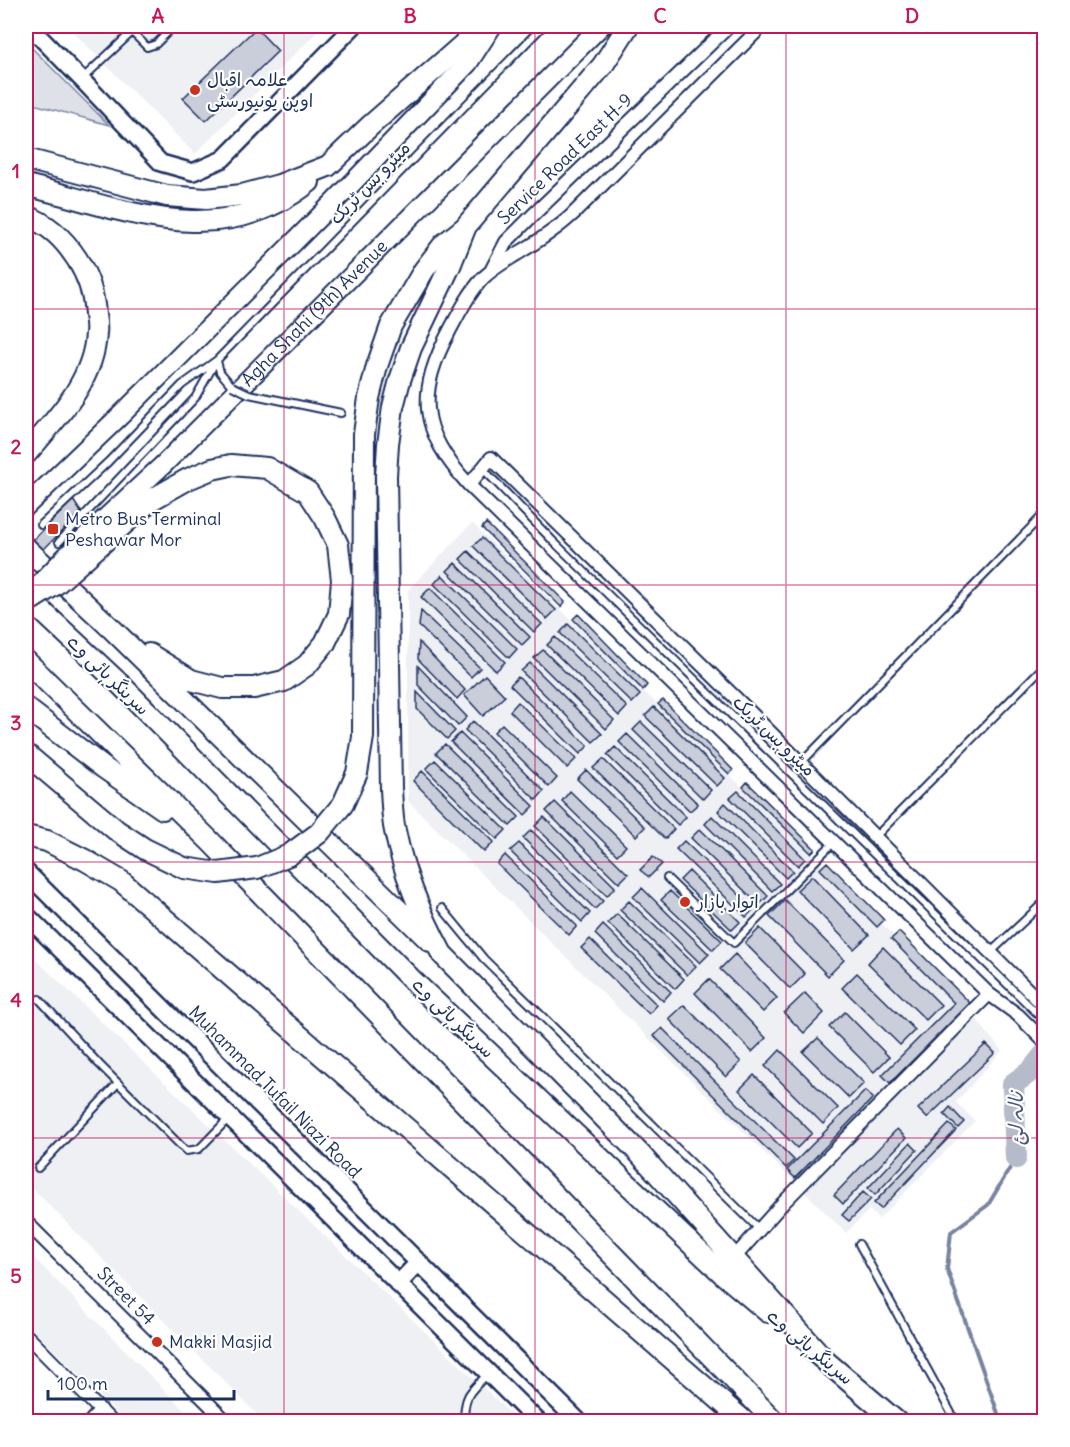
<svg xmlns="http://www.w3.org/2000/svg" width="1070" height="1447" viewBox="0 0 1070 1447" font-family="Delius,'Playpen Sans Arabic',sans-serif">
  <rect width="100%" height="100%" fill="#fff"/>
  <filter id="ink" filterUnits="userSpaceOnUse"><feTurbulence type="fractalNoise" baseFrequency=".0167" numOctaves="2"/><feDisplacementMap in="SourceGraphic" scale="12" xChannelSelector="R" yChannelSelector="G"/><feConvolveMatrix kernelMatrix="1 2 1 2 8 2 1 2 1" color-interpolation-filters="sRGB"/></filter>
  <g filter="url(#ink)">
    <path fill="#eff0f4" d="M67,26H323L195,154Z
      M472,523L963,1003L1002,1051L956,1102L975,1121L879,1219L869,1210L846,1233L408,801V590Z
      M26,950L510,1413L519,1421H264L26,1182Z
      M26,1250L195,1421H125L26,1322Z"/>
    <path fill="#dee1e7" stroke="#7c88a2" stroke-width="1.5" d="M26,42L109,125L26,102Z"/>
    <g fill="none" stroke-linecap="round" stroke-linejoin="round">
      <path stroke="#77839f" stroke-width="4" d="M1001,1422L947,1269L951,1232L988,1205L1016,1158"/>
      <path stroke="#b5bbca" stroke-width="22" d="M1016,1158L1013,1084L1031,1071L1044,1055"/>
    </g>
    <path fill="#caceda" stroke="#1b2f5e" stroke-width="1.5" d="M256,28L278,51L206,121L183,98Z
      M73,500L81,512L26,567V547Z
      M486,523L565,602L561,607L482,528Z
      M482,538L556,610L547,619L473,546Z
      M468,551L542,624L534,632L460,559Z
      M455,563L530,637L522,645L447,571Z
      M442,575L517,649L509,658L434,584Z
      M430,588L505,662L496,671L421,597Z
      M421,611L480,668L471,677L419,626Z
      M578,614L647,685L643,690L573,619Z
      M568,624L640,695L632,703L560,633Z
      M555,637L627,707L619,716L547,645Z
      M419,642L465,690L457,699L418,659Z
      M543,650L614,720L606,729L534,658Z
      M530,663L602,734L593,742L521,671Z
      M418,666L467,717L458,726L418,685Z
      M485,675L505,696L483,716L464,695Z
      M518,677L588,746L580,754L510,685Z
      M417,692L455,731L447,739L417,709Z
      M663,700L733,770L729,774L658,704Z
      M518,702L576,759L567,768L510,711Z
      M654,707L725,778L717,786L645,716Z
      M473,721L544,791L536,800L465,730Z
      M641,722L711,790L703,799L633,730Z
      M502,724L557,778L549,787L494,732Z
      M460,733L534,806L525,815L451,742Z
      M627,734L698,804L690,811L619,742Z
      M445,744L519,817L510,826L436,753Z
      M615,747L686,817L678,825L607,755Z
      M603,759L674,829L665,839L593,768Z
      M435,760L506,830L497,839L426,769Z
      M586,770L645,827L636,836L577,779Z
      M422,771L494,842L484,852L413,781Z
      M747,782L815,849L811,853L743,787Z
      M570,791L626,846L617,855L562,801Z
      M738,791L805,859L798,866L730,798Z
      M555,802L628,874L619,883L546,811Z
      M725,803L793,871L786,878L718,811Z
      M712,816L780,884L772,891L705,824Z
      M544,817L615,887L607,896L535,826Z
      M700,829L768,896L759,905L691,838Z
      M531,830L603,901L595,909L523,838Z
      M684,841L754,909L746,917L676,849Z
      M519,843L590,913L582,922L510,851Z
      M505,855L577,926L569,935L497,864Z
      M653,857L662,864L649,877L640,870Z
      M827,862L884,920L877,927L820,869Z
      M689,871L740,922L732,930L680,880Z
      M812,876L869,935L854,949L797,890Z
      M642,888L709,954L700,963L633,897Z
      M670,891L722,941L713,950L661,900Z
      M785,900L844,960L828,976L769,916Z
      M629,901L696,966L687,975L620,910Z
      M617,914L684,979L675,989L608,923Z
      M603,925L671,992L663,1001L595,934Z
      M760,928L805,974L790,989L745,943Z
      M899,932L970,1003L890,1083L882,1075L954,1003L891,939Z
      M590,939L657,1005L649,1014L581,948Z
      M883,947L941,1005L926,1020L868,963Z
      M735,954L777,998L763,1012L720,969Z
      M857,973L915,1030L900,1045L842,988Z
      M709,979L766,1038L752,1052L695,993Z
      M805,993L824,1013L804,1033L784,1013Z
      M684,1005L741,1062L726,1077L669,1019Z
      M845,1012L889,1057L874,1072L829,1027Z
      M662,1028L794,1160L786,1168L654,1036Z
      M818,1038L864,1083L849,1098L803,1052Z
      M986,1044L995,1053L927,1118L918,1109Z
      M780,1050L838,1108L823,1124L765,1066Z
      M754,1075L812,1133L797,1148L739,1090Z
      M865,1091L873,1098L795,1178L787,1170Z
      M950,1107L964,1122L958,1128L944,1114Z
      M949,1124L956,1130L881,1209L874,1203Z
      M897,1129L906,1138L843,1204L834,1195Z
      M910,1143L917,1150L875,1195L868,1188Z
      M863,1192L871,1199L849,1221L842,1215Z"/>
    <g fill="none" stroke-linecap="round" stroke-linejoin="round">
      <g stroke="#1b2f5e" stroke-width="10">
        <path id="service" d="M132,32L147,47L156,44L174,26
          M82,79L132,32L130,26
          M217,361L220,372L232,386
          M249,394L341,413
          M485,471L553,541L1044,1020
          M41,525L108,462L182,385L217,360L543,26
          M59,542L195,398L215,363
          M801,763L1044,514
          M875,837L1044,666
          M667,878L734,943L834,842
          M442,908L484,959L759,1229
          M991,952L1044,902
          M39,999L99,1064L186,1151L199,1149L230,1117
          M38,1168L118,1083
          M859,1244L956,1422
          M201,1422L213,1409
          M464,1422C464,1395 469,1392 488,1374"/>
      </g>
      <g stroke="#1b2f5e" stroke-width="16">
        <path id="minor" d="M762,26L573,214C556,230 537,242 517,254C506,261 493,268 483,278C470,292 460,311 451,328C416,393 419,430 469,485L989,994L1018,1015L1044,1041
          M492,269L506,242L533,215L729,26
          M469,485L491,458L753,715L1044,1006
          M26,1222L227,1422
          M734,1258L782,1204L989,994
          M26,1335L112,1422
          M90,1422L101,1410"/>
      </g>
      <g stroke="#1b2f5e" stroke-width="20">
        <path id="tertiary" d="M29,26L82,80L161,163L193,172L223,159L354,26"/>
      </g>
      <g stroke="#1b2f5e" stroke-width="21">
        <path id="secondary" d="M26,872L579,1422
          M26,915L538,1422
          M398,1284L419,1262"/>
      </g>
      <g stroke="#1b2f5e" stroke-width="22">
        <g id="primary">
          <path id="s1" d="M164,464L601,26"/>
          <path d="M26,506L122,414L335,201L468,63L492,26"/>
        </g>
      </g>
      <g stroke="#1b2f5e" stroke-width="24">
        <path id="trunk" d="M628,26L603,65L466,226L450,266L411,348L400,380L393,407L388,444L386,476L391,789C392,803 392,818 395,831C404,875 421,915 442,954L639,1153L825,1360
          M26,159L167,196L206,199L242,195L279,185L328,166L371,125L484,26
          M26,185C123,209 219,254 309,182
          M26,216C49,224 64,239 77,259C88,276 94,295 95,315C96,321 97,327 96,333C94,382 55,420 26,454
          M26,548L112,629L430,941
          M26,596L122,686L413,981L723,1274L768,1312
          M149,654L191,680L222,688H254L284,681L307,665L325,643L339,614L342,580L338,545L325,518L308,492L267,468L231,465
          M26,661L210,841L775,1422
          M26,708L104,768L163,809
          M26,754L116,830L145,849L184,868
          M343,804L357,773L363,737L364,434L369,398L377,366L391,326L424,270L444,244L464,228
          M26,836L47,841L85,860L121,881L745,1422
          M816,1353L897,1422"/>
      </g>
      <use href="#service" stroke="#fff" stroke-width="6"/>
      <use href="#minor" stroke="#fff" stroke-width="12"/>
      <use href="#tertiary" stroke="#fff" stroke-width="15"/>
      <use href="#secondary" stroke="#fff" stroke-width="16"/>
      <use href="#primary" stroke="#fff" stroke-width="18"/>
      <use href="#trunk" stroke="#fff" stroke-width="20"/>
      <g stroke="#1b2f5e" stroke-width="10" stroke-linecap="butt">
        <path id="service-bridge" d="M232,386L249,394"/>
      </g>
      <g stroke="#1b2f5e" stroke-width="22" stroke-linecap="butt">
        <path id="primary-bridge" d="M26,598L85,537L164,464"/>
      </g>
      <g stroke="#1b2f5e" stroke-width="24" stroke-linecap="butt">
        <path id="trunk-bridge" d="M26,603L56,584L151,500L188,479L212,469L231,465
          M184,868L218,873L257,868L289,855L319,833L343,804"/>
      </g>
      <use href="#service-bridge" stroke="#fff" stroke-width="6"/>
      <use href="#primary-bridge" stroke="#fff" stroke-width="18"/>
      <use href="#trunk-bridge" stroke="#fff" stroke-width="20"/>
    </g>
  </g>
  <path fill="none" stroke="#c2185b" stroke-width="1.5" stroke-opacity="0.55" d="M284,26V1422M535,26V1422M786,26V1422M26,309H1044M26,585H1044M26,862H1044M26,1138H1044"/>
  <g fill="#c8321e" stroke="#fff" stroke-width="2">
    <circle cx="195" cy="90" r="6"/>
    <rect x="47" y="523" width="12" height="12" rx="3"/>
    <circle cx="685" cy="902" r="6"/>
    <circle cx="157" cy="1342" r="6"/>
  </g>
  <g text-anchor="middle" stroke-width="4.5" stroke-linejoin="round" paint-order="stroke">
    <g font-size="18" fill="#1b2f5e" stroke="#fff" text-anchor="start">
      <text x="207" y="86">علامہ اقبال<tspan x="207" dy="21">اوپن یونیورسٹی</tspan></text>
      <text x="65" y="525">Metro Bus Terminal<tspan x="65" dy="21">Peshawar Mor</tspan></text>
      <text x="697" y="908">اتوار بازار</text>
      <text x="169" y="1348">Makki Masjid</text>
    </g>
    <g font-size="18" fill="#1b2f5e" stroke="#fff">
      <text transform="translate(565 159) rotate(-44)" y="6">Service Road East H-9</text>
      <text transform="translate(370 183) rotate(-46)" y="6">میٹرو بس ٹریک</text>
      <text dy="6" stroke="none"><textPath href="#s1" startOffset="213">Agha Shahi (9th) Avenue</textPath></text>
      <text transform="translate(108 675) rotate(44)" y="6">سرینگر ہائی وے</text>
      <text transform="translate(774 736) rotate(44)" y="6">میٹرو بس ٹریک</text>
      <text transform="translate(453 1018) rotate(44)" y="6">سرینگر ہائی وے</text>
      <text transform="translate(275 1092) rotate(45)" y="6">Muhammad Tufail Niazi Road</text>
      <text transform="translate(126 1296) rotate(45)" y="6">Street 54</text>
      <text transform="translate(810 1347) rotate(40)" y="6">سرینگر ہائی وے</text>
    </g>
    <g font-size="20" font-style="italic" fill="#49597e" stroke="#fff">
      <text transform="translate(1016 1118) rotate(-90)" y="7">نالہ لئ</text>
    </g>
  </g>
  <rect width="1070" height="1447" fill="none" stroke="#fff" stroke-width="66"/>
  <path d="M48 1390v9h186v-9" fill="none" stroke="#1b2f5e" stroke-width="3"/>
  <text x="57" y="1390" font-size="18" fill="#1b2f5e" stroke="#ffffff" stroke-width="4.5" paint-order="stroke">100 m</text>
  <rect x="33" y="33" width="1004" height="1381" fill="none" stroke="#c2185b" stroke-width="2"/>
  <g font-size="20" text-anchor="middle" font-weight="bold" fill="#c2185b">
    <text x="158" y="23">A</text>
    <text x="410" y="23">B</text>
    <text x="660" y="23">C</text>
    <text x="912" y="23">D</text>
    <text x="16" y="178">1</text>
    <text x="16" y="454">2</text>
    <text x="16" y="730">3</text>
    <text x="16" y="1007">4</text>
    <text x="16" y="1283">5</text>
  </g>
</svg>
